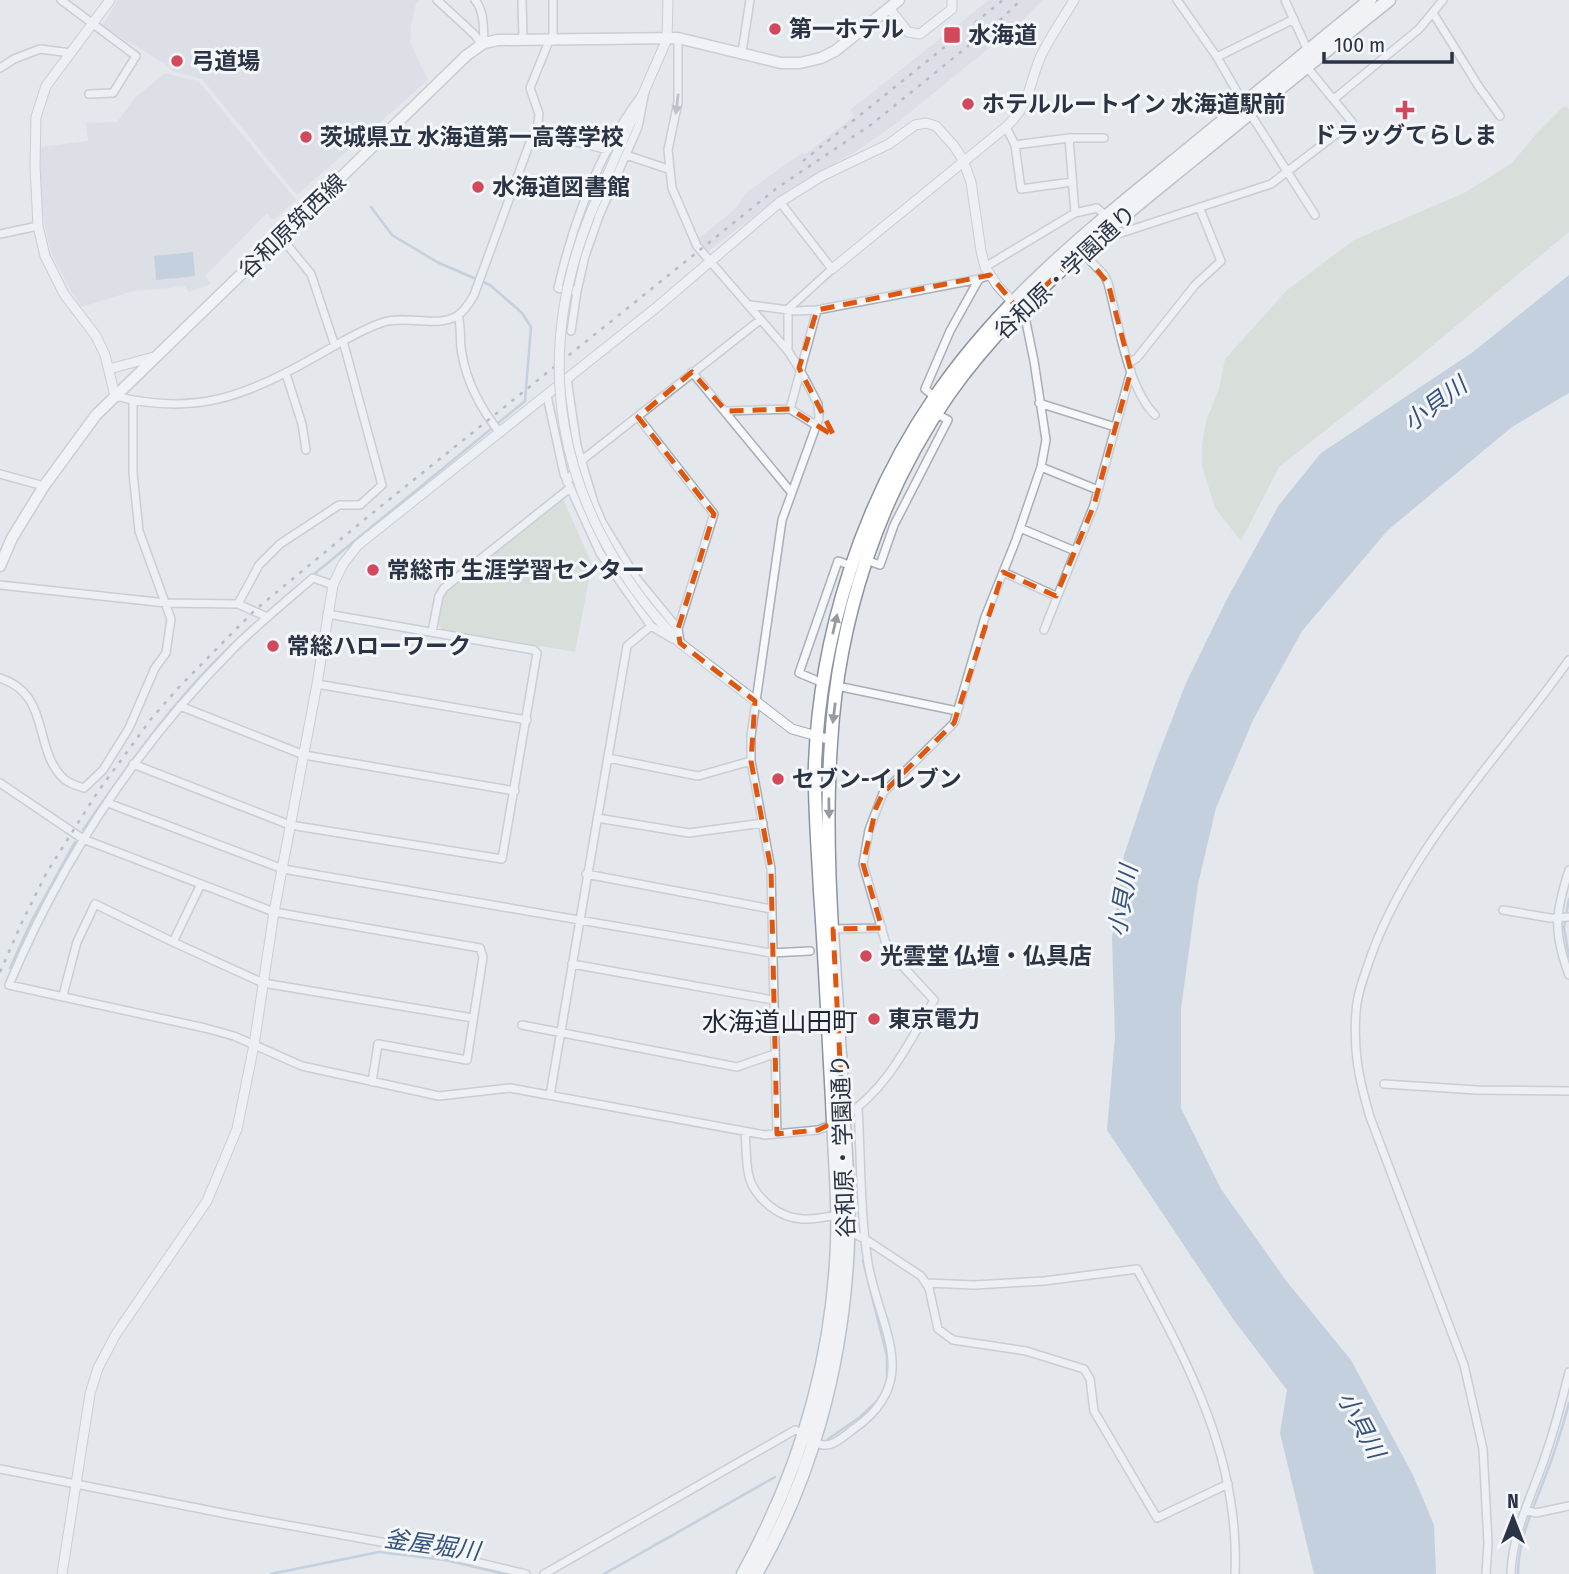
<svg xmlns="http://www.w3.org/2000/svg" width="1569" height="1574" viewBox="0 0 1569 1574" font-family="'Fira Sans Condensed','Noto Sans JP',sans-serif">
  <rect width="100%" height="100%" fill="#e4e7ec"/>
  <path fill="#d2d6de" d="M118,0H420L416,4L411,25L410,43L428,80L297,195L202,79L172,71L167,65L102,26Z
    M989,0H1043L1021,22L898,122L855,152L792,187L706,253L698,239L734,210L747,192L802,153L806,154L854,116L850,110Z
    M165,73L199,82L296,200L274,220L267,213L205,276L211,284L189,292L185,286L129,292L82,307L71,291L52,255L48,241L42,209L40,147L88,141L86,123L117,122L135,98Z"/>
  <path fill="#c9d6c5" d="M1564,106L1569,109V232L1420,356L1279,467L1241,541L1215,508L1202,466V445L1206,421L1219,389L1225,359L1287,290L1354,240L1464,193L1512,163L1537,133Z
    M563,499L592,564L575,652L441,629L438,624L444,593L449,587Z"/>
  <path fill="#9fb4cc" d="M193,252L195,276L156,280L154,256Z
    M1569,275V393L1512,427L1388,530L1302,631L1253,720L1216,808L1198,884L1181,1009V1108L1221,1189L1287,1282L1351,1360L1413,1475L1434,1525L1436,1574H1314L1280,1433L1287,1390L1233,1319L1107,1130L1115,1036L1112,938L1124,855L1154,766L1186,683L1227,599L1279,505L1321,453L1473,352Z"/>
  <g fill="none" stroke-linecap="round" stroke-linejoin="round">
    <path stroke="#9fb4cc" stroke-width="2.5" d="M313,575L525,401L531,327L522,313L490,285L437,262L392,235L371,207
      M83,830C132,759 182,688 247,631
      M1569,899L1564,927L1569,957
      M10,968L32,920L75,842
      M863,1261L887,1356V1377
      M828,1439L860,1417L876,1402
      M271,1574L379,1552L445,1560L504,1574
      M604,1574L775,1477
      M1518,1574C1518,1541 1532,1511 1544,1480C1554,1455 1562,1429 1569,1403"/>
    <g stroke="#a9aeb7" stroke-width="10">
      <path id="minor" d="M61,0L136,56L113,93L89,94
        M437,0L475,35L481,44
        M475,0C485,12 483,28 484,43
        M522,0L523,39
        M1177,0L1217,57L1244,104L1315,215
        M1285,0L1308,51
        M1433,13L1479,87L1500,116
        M678,38V102L668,150L672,188L697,246L788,351L799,368L818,404L819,418L782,520L751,736V761L771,869L777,1134
        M553,41V0
        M742,52L750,0
        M1217,57L1294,19
        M0,68L14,59L40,49L71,53
        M645,91L638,127L599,216L585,256L577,291L558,288C574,219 601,147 645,91Z
        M1334,99L1419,29L1443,0
        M1006,127L1015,145L1021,189L1072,182
        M537,132L608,150
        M1069,138L1075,213
        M1015,145L1069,138H1104
        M626,155L668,169
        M780,202L832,269L788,309V351
        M1108,230L1118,234L1271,184L1352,122L1306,66
        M0,234L38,226
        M280,236L311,274L335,346
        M1082,252L1104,275L1108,283C1118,321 1127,387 1155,415
        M985,267L1075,213L1097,208L1107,217
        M750,305L796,311L817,310L979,279L990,275
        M458,316C462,328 459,341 462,354C467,384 481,409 500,433
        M571,331L577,291
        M1129,363L1137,358L1195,285L1221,261L1200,209
        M692,372L791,492
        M286,374L302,424L306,450
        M567,379L577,446L594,503L602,522L637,579L678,629L680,642
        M115,396C193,416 245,397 313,358C335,346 359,330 384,322C407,315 436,328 457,316C464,312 470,302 474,295L533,134L537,132L539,114L530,88L549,41
        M547,396L564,474L600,553L651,626L673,639
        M935,397L925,389L950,331L979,279
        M1039,403L1115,427
        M790,409L817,310
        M726,411L790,409L817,426
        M638,417L714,514L678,629
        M1041,467L1098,490
        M0,474L44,486
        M567,482L581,461L760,320
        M1020,528L1075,551
        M866,560L880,565L894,525L948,420L937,414
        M1003,572L1056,596
        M0,585L166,603L238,604L267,617
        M333,585L313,578C286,601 258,624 233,649C137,746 62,859 9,985L205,1028L234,1036L302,1066L439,1096L510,1088L765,1135L818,1130L834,1124
        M238,604L259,565L280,544L339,505H360L382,485L343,341
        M1044,630L1094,505L1131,371
        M432,632L439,596L444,588L570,488
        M0,678C52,695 32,749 64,779C70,784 77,786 84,788L103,770L129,728L155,668L166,653L171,619L139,531L133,473V400
        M823,683L799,673L838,561L852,566
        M317,684L527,720
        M837,686L957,711
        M180,706L304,755L515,791
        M608,758L698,776L751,761
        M133,764L290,825L502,859L537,653L534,650L327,614
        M0,783L83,839L274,912L480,948L483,957L467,1060L378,1044L372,1082
        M108,803L283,869L771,953L810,951
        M597,818L689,833L763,823
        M1569,870C1555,913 1553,932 1569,975
        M586,874L771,909
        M1503,910L1550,918L1569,917
        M833,929L882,928
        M173,942L201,884
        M572,964L773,1000
        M63,995L77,942L95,904L173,942L263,983L473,1018
        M522,1025L737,1067L774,1054
        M1384,1084L1477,1090L1569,1091
        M550,1095L627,646L651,626
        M844,1117C887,1090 909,1042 934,1000L896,959L886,944L863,864L869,830L883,793L954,723L985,617L1016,540L1041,467L1046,440L1034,361L1026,322L1020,310
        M745,1132C748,1166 742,1184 771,1207C780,1214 790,1218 802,1219C814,1220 828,1216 840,1215
        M846,1230L865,1239L921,1276L929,1288L938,1329L953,1340L1026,1351L1084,1369L1090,1379L1094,1411L1157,1518L1228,1484
        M927,1283L974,1285L1044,1281L1137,1269C1190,1366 1240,1460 1235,1574
        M0,1469L232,1515L425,1550L526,1574
        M1525,1510L1536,1513L1569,1506
        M544,1574L795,1430C805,1433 812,1443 823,1445C835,1446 846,1434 855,1428C923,1379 879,1328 868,1263C860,1212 861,1159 858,1107
        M1486,1574L1488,1543L1483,1449L1464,1365L1370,1117C1359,1080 1353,1051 1356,1012C1357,993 1365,974 1371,956C1412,843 1501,756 1569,660
        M1511,1574C1512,1534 1531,1497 1544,1460C1554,1431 1562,1401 1569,1372"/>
    </g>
    <g stroke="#a9aeb7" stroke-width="11">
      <path id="tertiary" d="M110,0L46,86L36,117L35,166L38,226L45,256L64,294L96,336L105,355L115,396
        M889,8L908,32L920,34L952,9V0
        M590,215L667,39L668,0
        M832,269L1006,127C1032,102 1027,89 1040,58C1049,38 1063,19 1074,0
        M109,369L154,357
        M657,618L680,643L792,729L831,740
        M62,1574L90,1394L98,1368L116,1334L207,1201L237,1129L254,1045L274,912L317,684L333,585L343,564L358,545L657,307L780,202L822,176L889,144L915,125L926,123L936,126L954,146L963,160L971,182L981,251L985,267L997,285L1016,306"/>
    </g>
    <g stroke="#a9aeb7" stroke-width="13">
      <path id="secondary" d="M0,566L12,538L44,486L96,415L467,55L484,43L498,40L678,38L781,63H800L821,58L835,51L899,0"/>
    </g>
    <g stroke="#8b94a3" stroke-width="15">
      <path id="trunk" d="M743,1574C796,1478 829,1374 836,1263C840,1209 834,1154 832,1100C828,1030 825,961 820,891C818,849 814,806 815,764C820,635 862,503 935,397C1001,300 1090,229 1180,156C1244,104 1307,52 1370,0
        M756,1574C811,1479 840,1371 847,1262C851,1205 845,1147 842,1089C836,974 823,858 831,743C838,620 878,496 949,394C1015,301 1104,232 1191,161C1257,108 1322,53 1389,0"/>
    </g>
    <use href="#minor" stroke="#f7f8fa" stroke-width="7"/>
    <use href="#tertiary" stroke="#f7f8fa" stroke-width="9"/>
    <use href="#secondary" stroke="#fff" stroke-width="10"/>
    <use href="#trunk" stroke="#fff" stroke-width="12"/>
    <path stroke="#7d8696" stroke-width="2.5" stroke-dasharray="3.5 7" stroke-linecap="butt" d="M803,161L1003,0
      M0,972L23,920L47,872L97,793L151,719L180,686L255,610L370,515L777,188L872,124L999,21L1021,0"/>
    <g stroke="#a9aeb7" stroke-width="11" stroke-linecap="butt">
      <path id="tertiary-bridge" d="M590,215C532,360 557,498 657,618"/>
    </g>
    <use href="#tertiary-bridge" stroke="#f7f8fa" stroke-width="9"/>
  </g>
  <defs><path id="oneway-solid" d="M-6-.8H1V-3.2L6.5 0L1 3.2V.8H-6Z" transform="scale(1.75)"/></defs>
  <use fill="#9196a0" href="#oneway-solid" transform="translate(677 104) rotate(97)"/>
  <g fill="#959aa2">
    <use href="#oneway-solid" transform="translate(835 624) rotate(-77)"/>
    <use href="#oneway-solid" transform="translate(834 713) rotate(97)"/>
    <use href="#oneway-solid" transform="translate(829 808) rotate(89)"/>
  </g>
  <path d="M0 0H1569V1574H0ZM1082,252L1108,283L1131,371L1094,505L1056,596L1003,572L954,723L883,793L876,808L863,864L882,928L833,929L843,1118L818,1130L777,1134L771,869L751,761L755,701L680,643L678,629L714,514L638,417L692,372L726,411L790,409L834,436L799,368L817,310L990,275L1019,310Z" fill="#e4e7ec" fill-opacity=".55" fill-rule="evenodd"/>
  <path fill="none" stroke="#df570f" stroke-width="5" stroke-dasharray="14 9" stroke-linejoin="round" d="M1082,252L1108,283L1131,371L1094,505L1056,596L1003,572L954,723L883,793L876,808L863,864L882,928L833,929L843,1118L818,1130L777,1134L771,869L751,761L755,701L680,643L678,629L714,514L638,417L692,372L726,411L790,409L834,436L799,368L817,310L990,275L1019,310Z"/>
  <g fill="#d1495b" stroke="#f4f6f9" stroke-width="2.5">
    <circle cx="775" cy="29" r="7"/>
    <rect x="943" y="26" width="18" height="18" rx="3.5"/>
    <circle cx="177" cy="61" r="7"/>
    <circle cx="968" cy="104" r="7"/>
    <path d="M1401.5 99.5h7v7h7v7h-7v7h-7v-7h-7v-7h7z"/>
    <circle cx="306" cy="137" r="7"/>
    <circle cx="478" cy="187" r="7"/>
    <circle cx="373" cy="570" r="7"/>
    <circle cx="273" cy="646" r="7"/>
    <circle cx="778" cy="779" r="7"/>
    <circle cx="866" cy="956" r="7"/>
    <circle cx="874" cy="1019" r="7"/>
  </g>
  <g text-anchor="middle" stroke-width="6" stroke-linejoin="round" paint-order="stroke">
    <g font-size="23" font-weight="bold" fill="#2b3445" stroke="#f4f6f9" text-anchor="start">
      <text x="789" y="37">第一ホテル</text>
      <text x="968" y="43">水海道</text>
      <text x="191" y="69">弓道場</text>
      <text x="982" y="112">ホテルルートイン 水海道駅前</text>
      <text x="1405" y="143" text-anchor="middle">ドラッグてらしま</text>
      <text x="320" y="145">茨城県立 水海道第一高等学校</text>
      <text x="492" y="195">水海道図書館</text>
      <text x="387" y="578">常総市 生涯学習センター</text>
      <text x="287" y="654">常総ハローワーク</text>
      <text x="792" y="787">セブン-イレブン</text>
      <text x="880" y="964">光雲堂 仏壇・仏具店</text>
      <text x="888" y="1027">東京電力</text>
    </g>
    <g font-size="23" fill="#2b3445" stroke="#f4f6f9">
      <text transform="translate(292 226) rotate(-44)" y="8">谷和原筑西線</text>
      <text transform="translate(1065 272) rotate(-43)" y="8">谷和原・学園通り</text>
      <text transform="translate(843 1146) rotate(-92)" y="8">谷和原・学園通り</text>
    </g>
    <g font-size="24" font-style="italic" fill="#34527a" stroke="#f4f6f9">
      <text transform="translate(1435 404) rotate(-37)" y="8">小貝川</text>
      <text transform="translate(1123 901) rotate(-80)" y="8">小貝川</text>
      <text transform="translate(1361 1425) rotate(62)" y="8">小貝川</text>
      <text transform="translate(432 1545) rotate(8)" y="8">釜屋堀川</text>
    </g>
    <g font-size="26" fill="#1d2536" stroke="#f4f6f9">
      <text x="780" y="1031">水海道山田町</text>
    </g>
  </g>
  <g transform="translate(1513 1518)" stroke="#f4f6f9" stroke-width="5" paint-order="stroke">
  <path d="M0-5L12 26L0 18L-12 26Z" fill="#2b3445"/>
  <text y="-10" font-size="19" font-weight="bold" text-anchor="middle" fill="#2b3445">N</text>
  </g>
  <path d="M1324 52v10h128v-10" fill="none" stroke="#2b3445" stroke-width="3.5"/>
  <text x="1334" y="52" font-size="21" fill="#2b3445" stroke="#f4f6f9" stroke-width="5" paint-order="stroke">100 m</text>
</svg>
